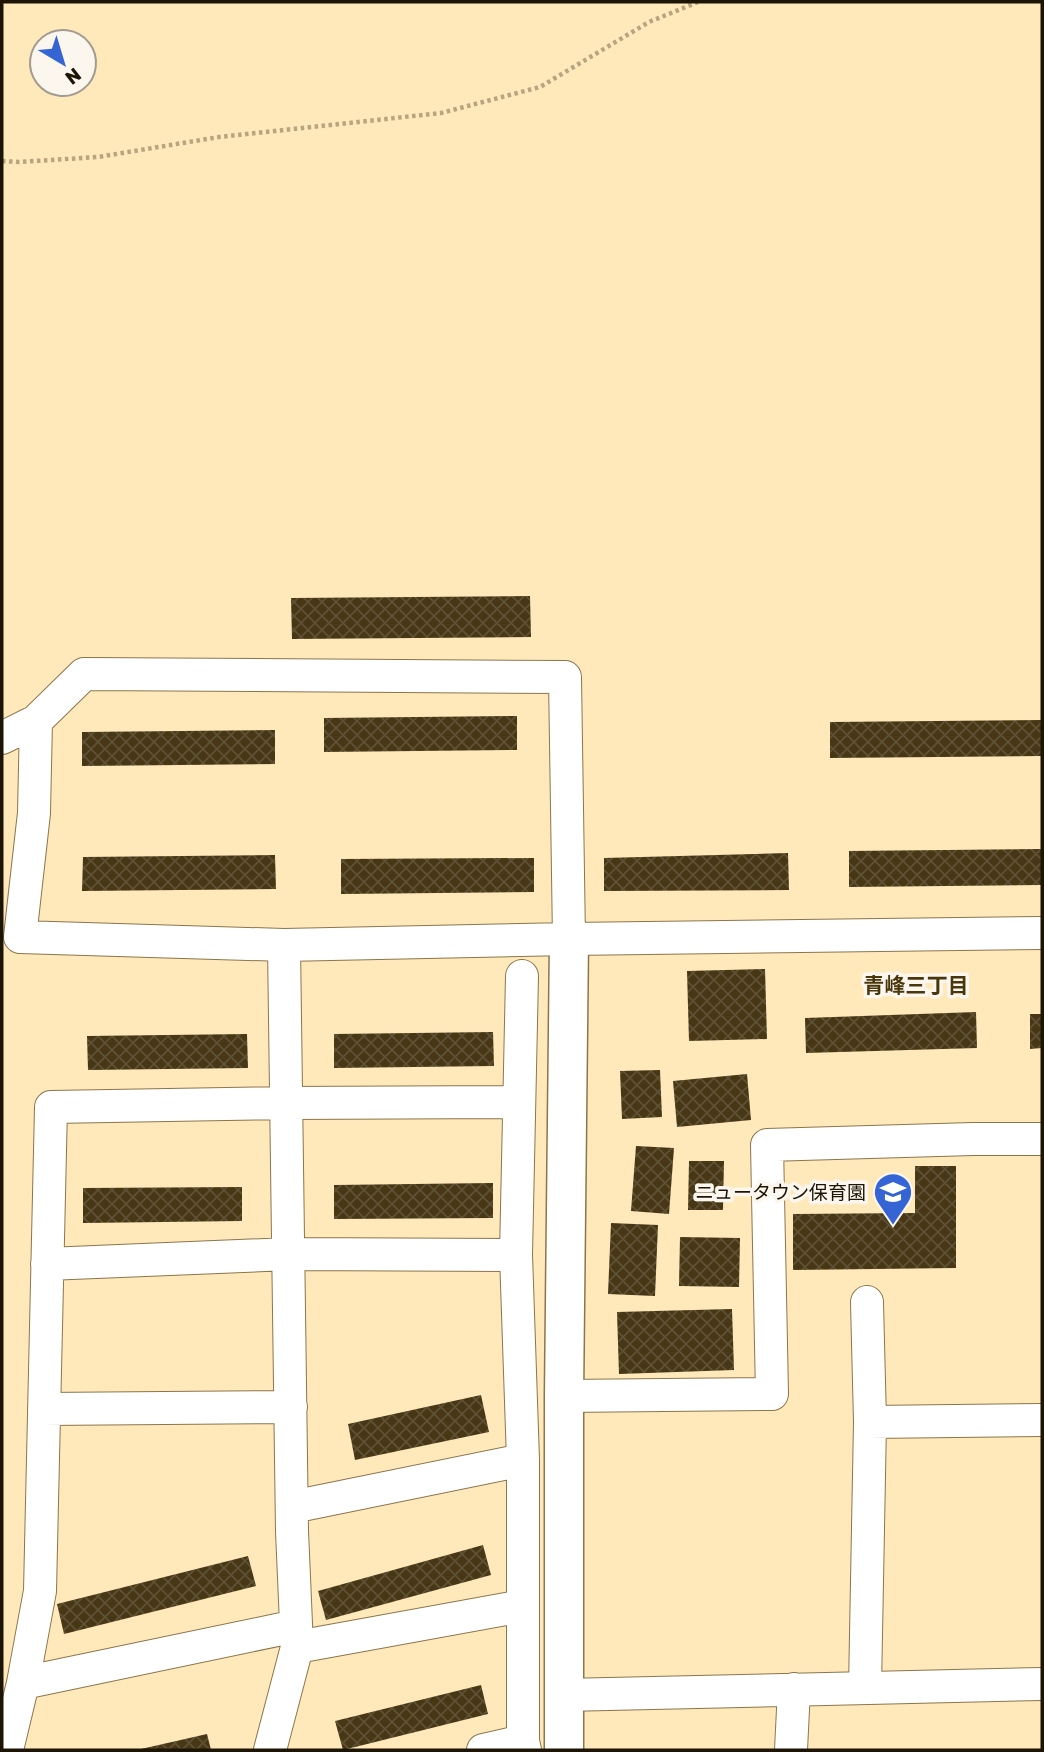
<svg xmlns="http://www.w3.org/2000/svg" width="1044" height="1752" viewBox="0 0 1044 1752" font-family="Rubik,'Noto Sans JP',sans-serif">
  <defs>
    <pattern id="building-cross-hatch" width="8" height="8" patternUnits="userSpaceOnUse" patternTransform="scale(1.75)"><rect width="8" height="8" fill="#473715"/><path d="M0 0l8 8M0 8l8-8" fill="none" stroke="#5e5135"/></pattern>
  </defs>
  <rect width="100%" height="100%" fill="#ffe8ba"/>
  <path fill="url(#building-cross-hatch)" d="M530,596L531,637L292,639L291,598Z
    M517,716V750L324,752V718Z
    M1042,720V756L830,758V722Z
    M275,730V764L82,766V732Z
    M1041,849V885L849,887V851Z
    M788,853L789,890L604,891V858Z
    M275,855L276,889L82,891L83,857Z
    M534,858V892L341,894V859Z
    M765,969L767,1039L689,1041L687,971Z
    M976,1012L977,1048L806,1053L805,1018Z
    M1030,1014H1042V1048L1030,1049Z
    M493,1032L494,1066L334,1068V1034Z
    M247,1034L248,1068L88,1070L87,1036Z
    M660,1070L662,1117L622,1119L620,1071Z
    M747,1074L751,1120L677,1127L673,1081Z
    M636,1146L674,1148L669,1214L631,1211Z
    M689,1161H724L723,1210H688Z
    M915,1166H956V1268L793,1270V1214L915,1213Z
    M493,1183V1218L334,1219V1185Z
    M242,1187V1221L83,1223V1188Z
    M611,1223L658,1225L655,1296L608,1294Z
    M680,1237L740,1238L739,1287L679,1286Z
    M732,1309L734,1370L619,1374L617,1312Z
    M481,1395L489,1432L355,1460L348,1424Z
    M483,1545L491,1575L326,1620L318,1591Z
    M248,1556L256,1586L64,1634L57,1604Z
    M481,1685L488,1714L343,1750L335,1721Z
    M207,1734L211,1750H141V1749Z"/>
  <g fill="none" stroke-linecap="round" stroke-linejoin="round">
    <g stroke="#8b764c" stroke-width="34">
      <path id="street" d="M36,721L84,674L565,677L569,939
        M2,738L36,721L34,813L20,937L284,945L569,939L1042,933
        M522,976L516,1255L523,1460V1741L525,1750
        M47,1264L289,1254L516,1255
        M564,1396L772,1394L767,1145L973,1139H1042
        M44,1409L291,1407
        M870,1422L1042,1420
        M292,1507L523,1460
        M297,1647L522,1606
        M23,1683L296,1626
        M865,1688L870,1422L867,1302
        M564,1695L1042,1684
        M7,1750L23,1683L40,1591L51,1107L287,1103L519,1102
        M270,1750L297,1647L292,1531L284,945
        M483,1750L523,1741
        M791,1750L794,1689"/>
    </g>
    <g stroke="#8b764c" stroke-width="41">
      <path id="secondary" d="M564,1750V1396L569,939"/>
    </g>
    <path stroke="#b7a480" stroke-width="4.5" stroke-dasharray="3.5 3.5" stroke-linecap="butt" d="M2,161L19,162L98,157L219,137L441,113L540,87L649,22L698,2"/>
    <use href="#street" stroke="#fff" stroke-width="32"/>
    <use href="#secondary" stroke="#fff" stroke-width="38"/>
  </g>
  <defs>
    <g id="school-pin" transform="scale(2.0125)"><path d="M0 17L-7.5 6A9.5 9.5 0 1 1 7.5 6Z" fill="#3565d4" stroke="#fcf7ee"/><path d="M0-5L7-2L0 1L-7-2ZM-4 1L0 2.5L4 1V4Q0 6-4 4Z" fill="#fff"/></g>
  </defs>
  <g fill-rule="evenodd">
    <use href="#school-pin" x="893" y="1192"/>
  </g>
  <g text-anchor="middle" stroke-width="7" stroke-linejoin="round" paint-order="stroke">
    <g font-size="19" fill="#1c1404" stroke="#fcf7ee" text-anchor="end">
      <text x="866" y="1199">ニュータウン保育園</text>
    </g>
    <g font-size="21" font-weight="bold" fill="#49360a" stroke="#fcf7ee">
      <text x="916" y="993">青峰三丁目</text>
    </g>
  </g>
  <rect width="1044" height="1752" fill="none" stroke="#1c1404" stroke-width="7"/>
  <g transform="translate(63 63) rotate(142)"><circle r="33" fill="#fcf7ee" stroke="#a29c90" stroke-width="2"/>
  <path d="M0-5L12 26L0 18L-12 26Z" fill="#3565d4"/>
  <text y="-10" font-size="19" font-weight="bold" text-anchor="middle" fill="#1c1404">N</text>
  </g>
</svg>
